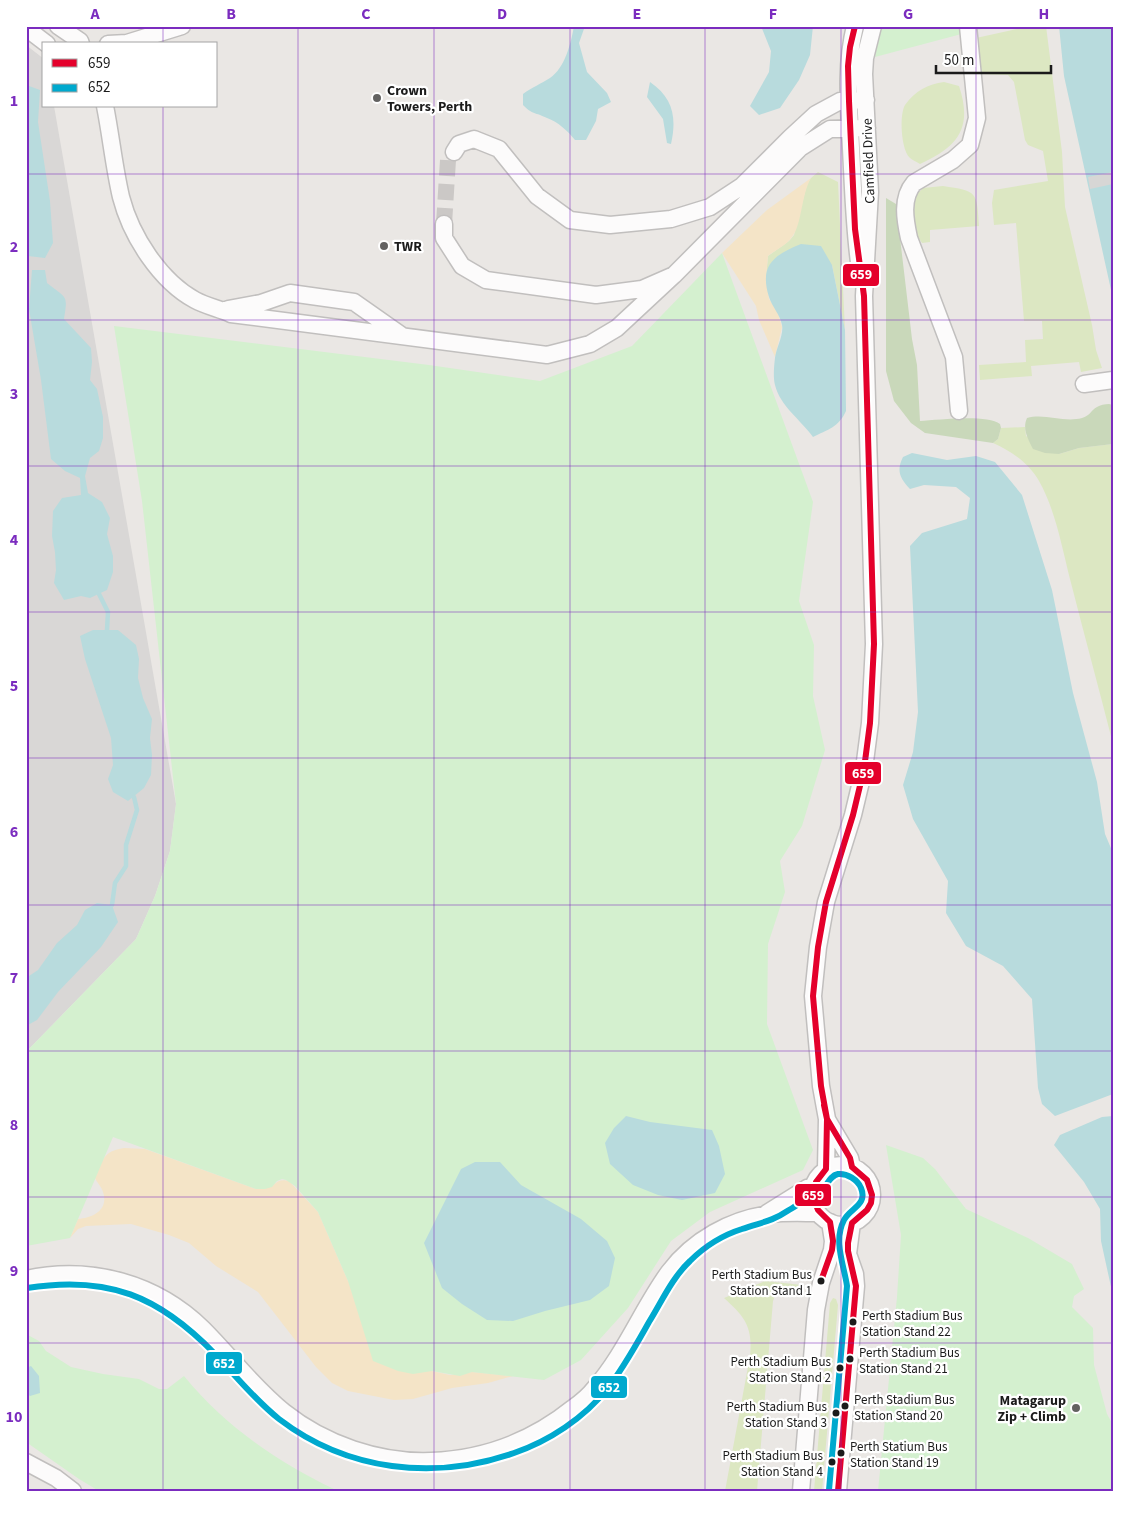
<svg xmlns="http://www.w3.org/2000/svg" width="1139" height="1517" viewBox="0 0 1139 1517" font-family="'Source Sans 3',sans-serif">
  <rect width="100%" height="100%" fill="#eae7e4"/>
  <path fill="#d9d7d6" d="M26,45L44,59V106H54L176,804L170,851L155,896L136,939L26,1052Z"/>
  <path fill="#dce7c2" d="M1031,26H1046L1062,152L1065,207L1092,325L1096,350L1102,368L1081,372L1079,362L1031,366L1032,376L980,380L979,365L1026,362L1025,340L1043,339L1042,321H1024L1016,223L994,225L992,203L994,190L1048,181L1043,151L1028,145L1025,140L1014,82L1008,75L980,74L976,38Z
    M944,82L959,86C973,128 958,147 920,164C917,162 912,160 910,158C901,150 899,115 905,105C915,91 928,84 944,82Z
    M818,172L838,182L845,330L832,265L766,277L768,256L789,241L794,235L807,184L811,178Z
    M943,186C977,191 977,191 979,226L930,230V242L922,243L914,231L912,212L916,195L923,188Z
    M1025,427L1026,436L1059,454L1079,448L1113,444V744C1099,689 1084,634 1070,579C1062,547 1055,509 1039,481C1029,463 1011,451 993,443L998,439L1001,428Z
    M765,1281L802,1285L800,1295L778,1294L775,1296L773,1301L757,1491H725L750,1356C753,1327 745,1317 724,1298Z
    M833,1298L836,1299L838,1305L822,1491H814L830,1303Z"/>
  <path fill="#c9d8ba" d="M886,198L896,204L912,339L917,365L920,421C938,420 987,414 1000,424L1001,428L998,439L993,443L925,433L911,423L894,401L886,371Z
    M1109,404L1113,405V444L1079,448L1059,454L1045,453L1033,449C1028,439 1022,429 1027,418C1045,413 1064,423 1082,418C1090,416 1091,410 1097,407C1100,405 1105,404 1109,404Z"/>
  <path fill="#f4e4c7" d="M811,178C801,195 802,225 792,237C787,245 775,250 768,256L766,277L769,299L777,310L782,327L775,357L759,320L756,306L722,253L767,210Z
    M124,1148L145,1149L256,1189C260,1189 265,1188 269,1187C278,1184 276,1178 289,1181L318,1212L348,1281L432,1371L450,1375L472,1372L513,1376L488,1383L452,1388L413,1399L394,1400L348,1391L332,1383L316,1367L258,1292L216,1266L189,1243L169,1235L131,1224L86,1226L78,1229L70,1238L78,1219C93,1218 109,1210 103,1192C102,1187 97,1183 95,1178C102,1161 103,1151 124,1148Z"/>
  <path fill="#d4f0cf" d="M881,26H996L969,32L875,57Z
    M722,253L813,502L799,601L814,645L813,696L825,750L802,826L780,861L785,892L768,944L767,1024L813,1150L803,1170L710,1212L671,1241L628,1308L581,1360L544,1380L472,1372L460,1376L432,1371L413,1374L398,1371L373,1361L348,1281L318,1212L295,1186L286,1180L282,1179L277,1181L272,1187L265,1189H256L113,1137L70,1238L26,1246V1052L136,939L155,896L170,851L176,804L142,501L114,326L429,365L540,381L632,346Z
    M886,1145L923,1158L935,1169L966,1209L1028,1238L1072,1264L1084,1289L1074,1296L1072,1307L1093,1328L1094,1365L1107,1414L1113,1425V1491H878L897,1297L901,1235Z
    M26,1334L39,1341L46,1351L71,1367L103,1374L139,1379L159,1389H167L184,1376C224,1425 277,1462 334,1489V1491H99L79,1479L26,1442Z"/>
  <path fill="#b8dbdd" d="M574,26H585L579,43L587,72L607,93L611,102L598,109L596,121L586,140H575C568,131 558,122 547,118C535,112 533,115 523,105V94C532,87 541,84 550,78C565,68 571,43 574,26Z
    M761,26H813L810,55L799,80L780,108L759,115L750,106L769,72L771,51Z
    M1059,26H1113V299L1064,76Z
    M650,82C673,98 677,117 671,144L667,143L663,119L647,97Z
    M29,86L40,90L38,122L50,201L53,243L45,258L28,256L26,254V87Z
    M801,244L821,246L832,265L845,330L846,411C839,427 827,430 813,437C801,420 780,406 775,385C773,378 774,366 775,358C776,348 784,335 782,325C780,314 772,307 769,297C759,265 774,255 801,244Z
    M32,270H45L47,283C67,299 68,294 64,319L91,348L92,362L90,380L97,389L103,417V438L99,451L90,458L85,476L88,493L102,502L110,518L107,534L113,556V572L107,590L90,598L81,596L64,600L54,583L56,570L55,552L52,536L53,511L62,498L81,495L80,478L65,471L51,459L41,380L29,309Z
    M912,453L947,460L976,456L995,462L1022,495L1052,590L1073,693L1097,782L1105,834L1113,853V1094L1055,1116L1042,1104L1038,1088L1032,999L1003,966L966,946L946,913L948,881L913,819L903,785L913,752L918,712L910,546L922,533L967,519L970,498L956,487L924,485L910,489C900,478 896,471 903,457Z
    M93,630H118L136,645L139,659L138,678L143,698L152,719L150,738L152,755L151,775L144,788L128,801L113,792L108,779L113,765L111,738L85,659L80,636Z
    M97,903L112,905L118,922L101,947L58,992L37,1020L26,1026V978L38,970L57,943L77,925L85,910Z
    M626,1116L650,1122L712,1130L719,1146L725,1174L715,1193L682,1200L658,1195L633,1185L610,1164L605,1143L614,1128Z
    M1113,1116V1296L1101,1241L1100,1209L1084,1182L1054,1145L1060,1135L1102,1117Z
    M475,1162H500L521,1185L581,1219L607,1241L615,1258L609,1286L590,1300L545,1311L513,1321L487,1320L462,1304L442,1288L424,1243L461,1169Z
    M31,1366L39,1376L40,1393L30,1396L26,1393V1368Z"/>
  <path fill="#d7d6d5" d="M1113,172V184L1090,189L1088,177Z"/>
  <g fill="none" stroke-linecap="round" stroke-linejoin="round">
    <path stroke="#b8dbdd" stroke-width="4.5" d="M99,594L108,612L107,630
      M112,905L115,883L126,866V845L137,810L134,797"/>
    <path stroke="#cbc8c6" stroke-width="16" stroke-dasharray="16 8" stroke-linecap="butt" d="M444,224L448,160L454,152"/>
    <g stroke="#c1bfbe" stroke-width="19">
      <path id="minor" d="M58,26L80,41L81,44
        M855,26C845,66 849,107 851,148C853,186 854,224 859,262
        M26,28L47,44
        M108,44L127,43L182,26
        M105,106C111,136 114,167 121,197C131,236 160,281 195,300C206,306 220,309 231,314L547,355L590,344L617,328L674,275
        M454,152L459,144L474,139L499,149L537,196L570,220L610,225L671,219L710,207L742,186L790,138L816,114L840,101L866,100
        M444,224V238L462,266L486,280L596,295L642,289L674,275L800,148L830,129L867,128
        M228,309L261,303L290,293L354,302L401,335
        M1084,384L1113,380
        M959,411L954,357L909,238C905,220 901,198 914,183L953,160L970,145L977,118L968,26
        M828,1121L850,1158L852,1167
        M812 1195a30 30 0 1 1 60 0a30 30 0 1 1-60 0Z
        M826,1169L827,1119L821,1086L813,996L818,947L826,902L853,815L864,769L870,723L874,644L864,296L870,192L864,74L865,58L873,26
        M767,1213L807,1188L814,1186
        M26,1279C91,1265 156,1283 203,1329C230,1356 254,1388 284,1412C324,1444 379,1463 431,1461C484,1459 532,1441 573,1408C580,1403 588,1397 594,1389C625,1354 642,1309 669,1272C693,1240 731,1219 770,1214C786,1212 803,1213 818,1213
        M26,1462L56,1478L73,1491
        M801,1491L816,1310L821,1283L832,1250L833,1241L830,1222
        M838,1491L856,1286L855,1274L848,1254L852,1223"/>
    </g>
    <use href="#minor" stroke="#fcfbfb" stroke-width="16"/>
    <g stroke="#fff" stroke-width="10">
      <path id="bus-1" d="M821,1281L832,1250L833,1241L830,1222L818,1210L813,1197L816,1182L826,1169L827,1119L824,1105
        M838,1491L856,1286L848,1251V1243L852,1223L867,1210L871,1203L872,1195L867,1180L852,1167L850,1158L827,1119L821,1086L813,996L818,947L826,902L853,815L864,769L870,723L874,644L864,296L855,229L849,101L848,66L850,47L855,26"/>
    </g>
    <g stroke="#fff" stroke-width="10">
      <path id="bus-2" d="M27,1288C108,1275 159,1296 215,1354C236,1376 255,1400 279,1419C347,1471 434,1481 514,1453C549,1441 584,1418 607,1389C623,1369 636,1345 649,1322C662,1301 672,1278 690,1261C704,1247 723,1235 742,1229C762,1222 771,1222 789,1210C796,1206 802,1201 808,1198C811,1196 815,1196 818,1194C827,1188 828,1176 838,1174C847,1173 858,1180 861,1188C868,1205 850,1208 844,1220C833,1241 844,1265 847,1286L829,1490"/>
    </g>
    <use href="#bus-1" stroke="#e4002b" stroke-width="6"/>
    <use href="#bus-2" stroke="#00a9ce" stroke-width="6"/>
  </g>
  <path fill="none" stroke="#7b2cbf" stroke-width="1" stroke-opacity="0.55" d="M163,26V44M298,26V1491M434,26V1491M570,26V1491M705,26V1491M841,26V1491M976,26V1491M163,106V1491M26,174H1113M26,320H1113M26,466H1113M26,612H1113M26,758H1113M26,905H1113M26,1051H1113M26,1197H1113M26,1343H1113"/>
  <g fill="#636261" stroke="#fff" stroke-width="2">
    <circle cx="377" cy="98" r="5"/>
    <circle cx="384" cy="246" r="5"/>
    <circle cx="1076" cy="1408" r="5"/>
  </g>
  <g fill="#1b1b1b" stroke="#fff" stroke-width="2">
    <circle cx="821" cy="1281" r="4.5"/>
    <circle cx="853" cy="1322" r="4.5"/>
    <circle cx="850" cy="1359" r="4.5"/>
    <circle cx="840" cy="1368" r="4.5"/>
    <circle cx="845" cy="1406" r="4.5"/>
    <circle cx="836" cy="1413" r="4.5"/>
    <circle cx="841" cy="1453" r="4.5"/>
    <circle cx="832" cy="1462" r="4.5"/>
  </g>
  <g text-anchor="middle" stroke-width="4.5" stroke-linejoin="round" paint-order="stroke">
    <g font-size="13" fill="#1b1b1b" stroke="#fff" text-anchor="end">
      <text x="812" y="1279">Perth Stadium Bus<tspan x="812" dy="16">Station Stand 1</tspan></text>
      <text x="862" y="1320" text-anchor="start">Perth Stadium Bus<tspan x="862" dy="16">Station Stand 22</tspan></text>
      <text x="859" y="1357" text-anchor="start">Perth Stadium Bus<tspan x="859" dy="16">Station Stand 21</tspan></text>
      <text x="831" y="1366">Perth Stadium Bus<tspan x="831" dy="16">Station Stand 2</tspan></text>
      <text x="854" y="1404" text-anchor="start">Perth Stadium Bus<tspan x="854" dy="16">Station Stand 20</tspan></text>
      <text x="827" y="1411">Perth Stadium Bus<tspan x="827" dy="16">Station Stand 3</tspan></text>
      <text x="850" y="1451" text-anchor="start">Perth Statium Bus<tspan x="850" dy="16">Station Stand 19</tspan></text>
      <text x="823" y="1460">Perth Stadium Bus<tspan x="823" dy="16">Station Stand 4</tspan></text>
    </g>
    <g font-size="14" font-weight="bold" fill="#1b1b1b" stroke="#fff" text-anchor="start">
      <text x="387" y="95">Crown<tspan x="387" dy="16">Towers, Perth</tspan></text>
      <text x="394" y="251">TWR</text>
      <text x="1066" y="1405" text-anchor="end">Matagarup<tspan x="1066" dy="16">Zip + Climb</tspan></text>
    </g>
    <g font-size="14" fill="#1b1b1b" stroke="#fff">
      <text transform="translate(868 161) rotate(-92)" y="5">Camfield Drive</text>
    </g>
  </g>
  <g stroke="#fff" stroke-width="2">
    <rect x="842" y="263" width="38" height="24" rx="5" fill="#e4002b"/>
    <rect x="844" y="761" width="38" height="24" rx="5" fill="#e4002b"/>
    <rect x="794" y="1183" width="38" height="24" rx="5" fill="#e4002b"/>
    <rect x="205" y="1351" width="38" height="24" rx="5" fill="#00a9ce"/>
    <rect x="590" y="1375" width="38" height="24" rx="5" fill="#00a9ce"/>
  </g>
  <g font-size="14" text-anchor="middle" font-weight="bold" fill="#fff">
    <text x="861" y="279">659</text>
    <text x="863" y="778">659</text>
    <text x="813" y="1200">659</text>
    <text x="224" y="1368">652</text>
    <text x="609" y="1392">652</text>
  </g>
  <rect width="1139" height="1517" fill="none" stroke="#ffffff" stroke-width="55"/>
  <rect x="42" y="42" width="175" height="65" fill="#ffffff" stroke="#a4a4a4"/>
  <rect x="52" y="59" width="25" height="8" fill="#e4002b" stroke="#a4a4a4"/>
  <text x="88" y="68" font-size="15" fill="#1b1b1b">659</text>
  <rect x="52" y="84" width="25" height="8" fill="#00a9ce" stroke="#a4a4a4"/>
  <text x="88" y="92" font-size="15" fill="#1b1b1b">652</text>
  <path d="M936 65v8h115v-8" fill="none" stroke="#1b1b1b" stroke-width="2.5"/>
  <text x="944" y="65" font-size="15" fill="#1b1b1b" stroke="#ffffff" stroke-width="4" paint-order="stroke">50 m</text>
  <rect x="28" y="28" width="1084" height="1462" fill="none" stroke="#7b2cbf" stroke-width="2"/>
  <g font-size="16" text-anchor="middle" font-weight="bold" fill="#7b2cbf">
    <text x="95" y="19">A</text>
    <text x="231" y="19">B</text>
    <text x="366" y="19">C</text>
    <text x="502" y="19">D</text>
    <text x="637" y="19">E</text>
    <text x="773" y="19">F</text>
    <text x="908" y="19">G</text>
    <text x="1044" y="19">H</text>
    <text x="14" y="106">1</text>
    <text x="14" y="252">2</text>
    <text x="14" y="399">3</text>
    <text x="14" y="545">4</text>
    <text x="14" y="691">5</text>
    <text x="14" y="837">6</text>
    <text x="14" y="983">7</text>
    <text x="14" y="1130">8</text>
    <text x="14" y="1276">9</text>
    <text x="14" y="1422">10</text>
  </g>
</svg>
